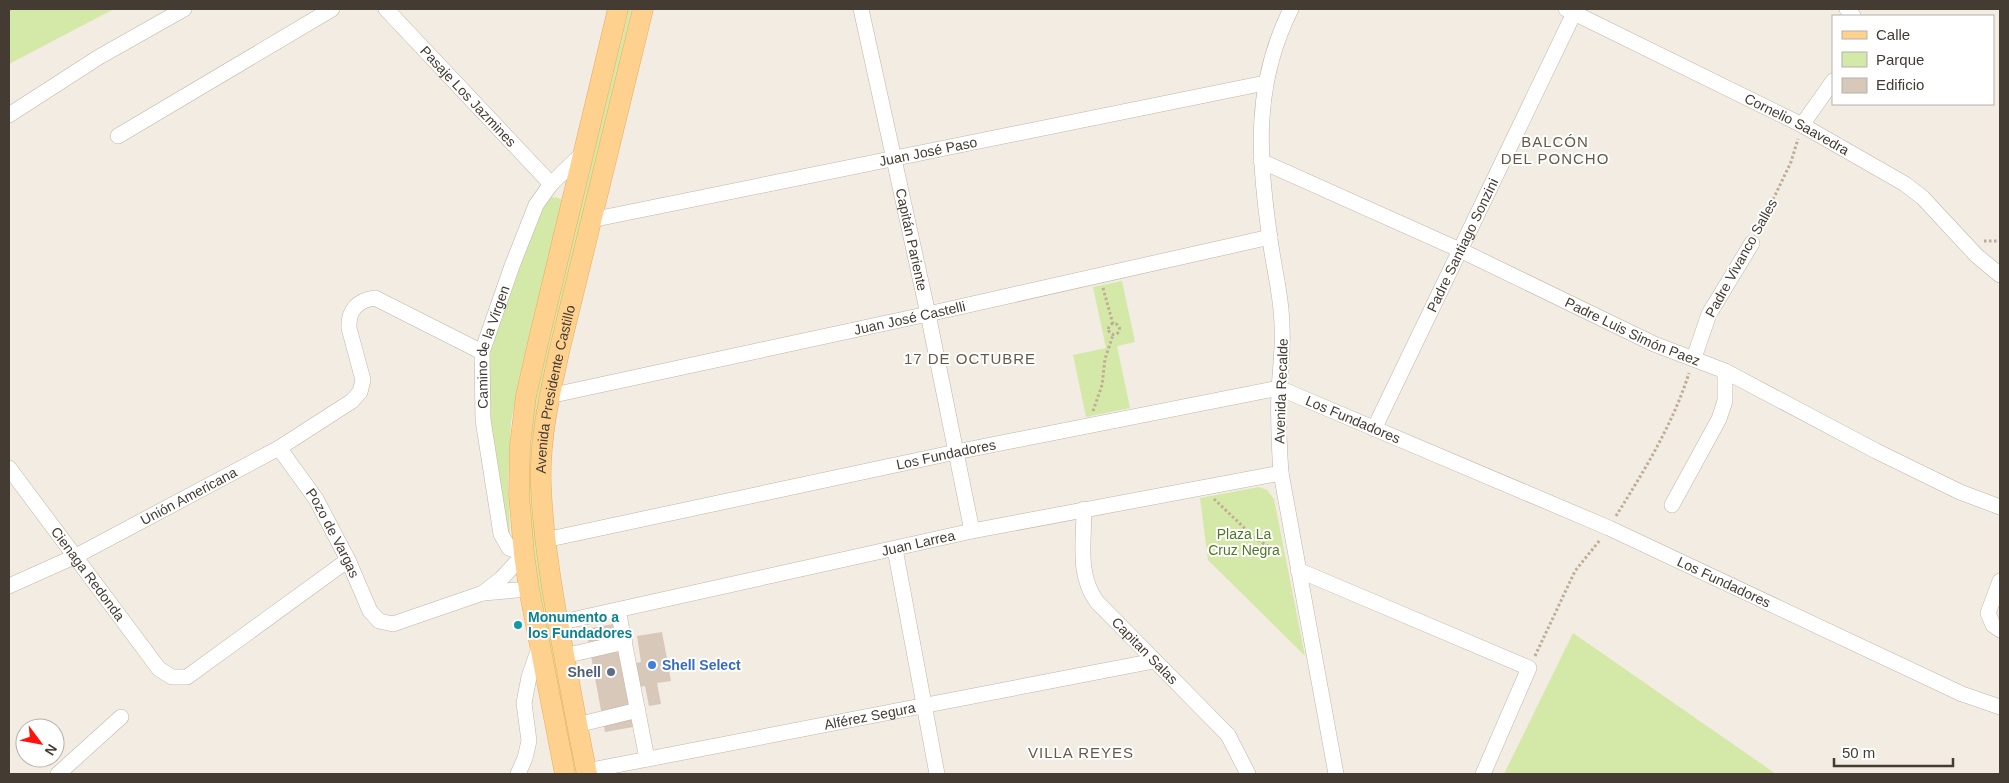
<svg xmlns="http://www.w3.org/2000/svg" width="2009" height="783" viewBox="0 0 2009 783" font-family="Arial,sans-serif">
  <rect width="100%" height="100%" fill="#f2ece2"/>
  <path fill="#d4e9a8" d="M9,9H114L9,64Z
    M629,9H632L532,463L531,497L538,562L578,774H574L533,563L526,497L531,426L539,378Z
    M551,197L559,198L563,201L511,421L508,484L510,535L508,539C497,479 482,408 491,347C493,335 499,322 502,310C515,274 529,239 544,204Z
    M1122,281L1135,342L1117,346L1130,408L1086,417L1073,355L1106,348L1093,287Z
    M1259,487L1267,490L1274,499L1305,656L1208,560L1200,498Z
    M1573,633L1776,774H1504Z"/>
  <path fill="#d7c8ba" d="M613,624L621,666L641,662L637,636L662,632L671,681L657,683L661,704L649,706L645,686L626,690L633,727L605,732L586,629Z"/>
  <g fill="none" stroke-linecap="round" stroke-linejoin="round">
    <g stroke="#c1b5a8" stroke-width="16">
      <g id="minor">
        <path id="s1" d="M386,9L551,184"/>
        <path id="s2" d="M861,9L928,314L972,531"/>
        <path d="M1291,9C1253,85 1258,157 1270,239C1273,263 1279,286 1281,310C1284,338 1281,362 1279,389C1278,417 1279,445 1281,473L1336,774"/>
        <path id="s3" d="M1566,9L1802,125L1905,184L1923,198L1977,256L2000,275"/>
        <path d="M1847,9L1853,16"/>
        <path d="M9,115L99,57L184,9"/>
        <path d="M1802,125L1833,81"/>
        <path d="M118,136L332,9"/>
        <path id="s4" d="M1261,161L1460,250L1654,344L1725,371L1876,451L1960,492L2000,507"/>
        <path id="s5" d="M591,220L1265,83"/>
        <path d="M1694,358L1709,314L1752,243"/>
        <path id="s6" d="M549,396L928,314L1270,237"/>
        <path id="s7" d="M1374,429L1576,9"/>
        <path id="s8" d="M279,448L316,499L348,560L370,611L379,621L393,624L483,593L529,589"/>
        <path id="s9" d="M9,468L159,669L172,677H187L348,560"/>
        <path d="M1672,505L1719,419L1725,401V371"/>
        <path id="s10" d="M1084,509C1084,542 1077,575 1097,602L1228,735L1248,774"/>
        <path id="s11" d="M545,540L956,452L1279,388L1609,528L1962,694L2000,707"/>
        <path d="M895,549L937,774"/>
        <path d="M1298,570L1529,668L1483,774"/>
        <path d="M2000,581L1988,613L1993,625L2000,630"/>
        <path id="s12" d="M9,586L76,556L279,448L352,401L360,392L363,380L349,328C348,311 357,300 375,298L482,352"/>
        <path id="s13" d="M483,593L501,579L524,554L509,548L501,534L483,420L482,352L512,266L536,205L551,184L584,152"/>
        <path d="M618,610L647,759"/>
        <path id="s14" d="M558,623L972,531L1281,473"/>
        <path d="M564,656L625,642"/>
        <path d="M577,725L638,710"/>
        <path id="s15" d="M586,771L1154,661"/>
        <path d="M58,774L121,717"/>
        <path d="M518,774L525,758L529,741L524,703L529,677L540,645"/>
      </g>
    </g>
    <g stroke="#e9ac5a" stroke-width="21">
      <g id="major">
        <path d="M565,774L529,589L524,554L519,495L520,445L526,396L538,343L618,9"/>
        <path id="s16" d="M587,774C578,731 570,687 562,644C552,592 543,539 541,486C539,440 550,393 560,348L643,9"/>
      </g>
    </g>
    <path stroke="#c0ac95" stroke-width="3" stroke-dasharray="2.5 2.5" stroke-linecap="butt" d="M1758,231L1791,162L1798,139
      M1984,241H2000
      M1103,288L1113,324
      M1108.5 329a5.5 5.5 0 1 1 11 0a5.5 5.5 0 1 1-11 0Z
      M1093,411L1102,385L1105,359L1113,335
      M1214,499L1254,537L1282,556
      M1616,516C1644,471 1673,424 1689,373
      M1535,656L1575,571L1600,540"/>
    <use href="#minor" stroke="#fff" stroke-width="15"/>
    <use href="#major" stroke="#ffd18f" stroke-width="20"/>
  </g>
  <circle fill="#0f9aa8" stroke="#fff" stroke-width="2" cx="518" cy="625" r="5"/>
  <circle fill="#3f7fe0" stroke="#fff" stroke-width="2" cx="652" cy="665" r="5"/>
  <circle fill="#5c6f8a" stroke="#fff" stroke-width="2" cx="611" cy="672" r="5"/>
  <g text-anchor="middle" stroke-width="4" stroke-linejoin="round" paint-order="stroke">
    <g font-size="14" fill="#443b33" stroke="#fff">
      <text dy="5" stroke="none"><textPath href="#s1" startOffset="120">Pasaje Los Jazmines</textPath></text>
      <text dy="5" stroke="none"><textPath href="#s3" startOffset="258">Cornelio Saavedra</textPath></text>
      <text dy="5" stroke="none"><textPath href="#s5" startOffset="344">Juan José Paso</textPath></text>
      <text dy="5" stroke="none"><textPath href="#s2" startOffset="236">Capitán Pariente</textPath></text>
      <text dy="5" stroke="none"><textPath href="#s7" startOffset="204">Padre Santiago Sonzini</textPath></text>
      <text transform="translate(1741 258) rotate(-61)" y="5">Padre Vivanco Salles</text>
      <text dy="5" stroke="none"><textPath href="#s6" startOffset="369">Juan José Castelli</textPath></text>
      <text dy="5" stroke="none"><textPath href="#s4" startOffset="409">Padre Luis Simón Paez</textPath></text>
      <text dy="5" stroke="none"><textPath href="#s13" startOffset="279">Camino de la Virgen</textPath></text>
      <text dy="5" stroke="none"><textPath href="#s16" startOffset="390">Avenida Presidente Castillo</textPath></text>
      <text transform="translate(1281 391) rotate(-88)" y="5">Avenida Recalde</text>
      <text dy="5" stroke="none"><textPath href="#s11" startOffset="830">Los Fundadores</textPath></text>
      <text dy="5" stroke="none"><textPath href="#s11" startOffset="410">Los Fundadores</textPath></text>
      <text dy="5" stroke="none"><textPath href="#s12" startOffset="201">Unión Americana</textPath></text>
      <text dy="5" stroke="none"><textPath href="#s8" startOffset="101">Pozo de Vargas</textPath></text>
      <text dy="5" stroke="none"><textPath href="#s14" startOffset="369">Juan Larrea</textPath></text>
      <text dy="5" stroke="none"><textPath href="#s9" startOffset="132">Cienaga Redonda</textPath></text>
      <text dy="5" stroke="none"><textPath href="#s11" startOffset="1235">Los Fundadores</textPath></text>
      <text dy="5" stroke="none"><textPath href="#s10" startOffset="164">Capitan Salas</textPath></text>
      <text dy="5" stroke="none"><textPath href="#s15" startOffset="289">Alférez Segura</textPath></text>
    </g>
    <g font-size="14" fill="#4e7824" stroke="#fff">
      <text x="1244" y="539">Plaza La<tspan x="1244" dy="16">Cruz Negra</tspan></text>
    </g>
    <g font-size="14" font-weight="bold" fill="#0d838f" stroke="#fff" text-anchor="start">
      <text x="528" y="622">Monumento a<tspan x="528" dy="16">los Fundadores</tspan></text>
    </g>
    <g font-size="14" font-weight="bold" fill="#366cbe" stroke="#fff" text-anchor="start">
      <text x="662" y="670">Shell Select</text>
    </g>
    <g font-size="14" font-weight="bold" fill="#4e5e75" stroke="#fff" text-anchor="end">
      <text x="601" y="677">Shell</text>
    </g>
    <g font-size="15" letter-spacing="1" fill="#675849" stroke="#fff">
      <text x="1555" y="147">BALCÓN<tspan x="1555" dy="17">DEL PONCHO</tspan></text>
      <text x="970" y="364">17 DE OCTUBRE</text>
      <text x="1081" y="758">VILLA REYES</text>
    </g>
  </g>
  <rect width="2009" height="783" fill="none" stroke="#443b33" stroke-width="20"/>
  <rect x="1832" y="15" width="162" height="90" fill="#ffffff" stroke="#b4b1ad"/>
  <rect x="1842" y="31" width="25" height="8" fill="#ffd18f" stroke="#b4b1ad"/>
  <text x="1876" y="40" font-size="15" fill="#443b33">Calle</text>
  <rect x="1842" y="52" width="25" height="15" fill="#d4e9a8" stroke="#b4b1ad"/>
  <text x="1876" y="65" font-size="15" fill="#443b33">Parque</text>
  <rect x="1842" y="78" width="25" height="15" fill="#d7c8ba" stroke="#b4b1ad"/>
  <text x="1876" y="90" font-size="15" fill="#443b33">Edificio</text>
  <g transform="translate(40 743) rotate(122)"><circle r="24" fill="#ffffff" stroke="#b4b1ad"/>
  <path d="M0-4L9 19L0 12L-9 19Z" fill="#ff130d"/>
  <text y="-8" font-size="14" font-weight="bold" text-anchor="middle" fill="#443b33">N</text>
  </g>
  <path d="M1834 758v8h119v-8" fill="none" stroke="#443b33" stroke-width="2.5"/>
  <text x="1842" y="758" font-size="15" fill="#443b33" stroke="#ffffff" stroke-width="4" paint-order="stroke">50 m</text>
</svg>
